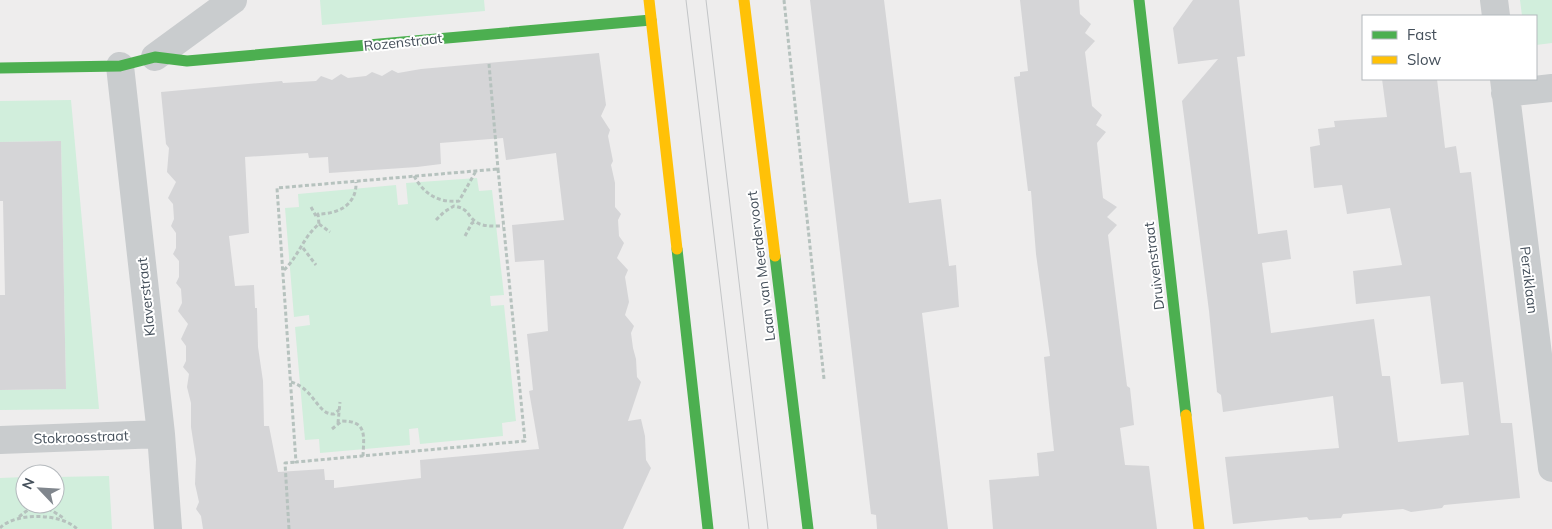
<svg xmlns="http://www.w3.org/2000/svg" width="1552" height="529" viewBox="0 0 1552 529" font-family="Mulish,sans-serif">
  <rect width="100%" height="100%" fill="#eeeded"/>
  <path fill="#d1eedc" d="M320,0H484L485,11L322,25Z
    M1520,0H1552V43L1536,45V16H1522Z
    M71,100L99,409L0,410V390L66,389L61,141L0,142V101Z
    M477,178L479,191L492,190L504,295L490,296L491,306L504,305L516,421L502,423L503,436L420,444L418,428L409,429L410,445L320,453L319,439L305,440L295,327L310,325L309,315L294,317L285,208L299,207L298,194L396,185L398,205L408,204L406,183Z
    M109,476L112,529H0V478L25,477V504H55V477Z"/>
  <path fill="#d5d5d7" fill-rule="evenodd" d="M810,0H884L909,203L941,199L949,266L956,265L959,307L922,313L948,529H877L876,515L871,514Z
    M1020,0H1079L1080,14L1091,24L1085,33L1095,41L1085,52L1092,106L1102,115L1096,125L1106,132L1097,143L1103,198L1117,207L1107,217L1117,225L1108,235L1127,386L1130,388L1134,425L1120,428L1125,465L1149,466L1157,529H993L989,480L1039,476L1037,453L1054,451L1044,357L1050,356L1036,254L1031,191H1028L1014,77L1020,76V72L1028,71Z
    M1193,0H1239L1245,56L1237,57L1258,234L1287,230L1291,259L1262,263L1271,333L1374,319L1382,376H1390L1398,442L1469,435L1463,382L1441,384L1430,296L1356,304L1353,271L1402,265L1390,208L1347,214L1342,185L1314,188L1310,147L1320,145L1318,129L1335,127L1334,121L1387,117L1382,79H1437L1445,148L1456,146L1460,173L1471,172L1501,423H1512L1520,498L1444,505L1442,508L1411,512L1403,509L1343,514L1341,518L1309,520L1307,517L1233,524L1225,457L1339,448L1333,396L1223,412L1221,395L1217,392L1209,311L1182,101L1218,59L1178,64L1173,28Z
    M599,53L606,105L601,116L610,130L608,136L613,161L611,165L615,183V207L621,214L618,220L619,236L624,243L617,258L628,270L625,277L629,302L625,315L634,326L631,333L633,348L636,359L637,377L641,382L628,421L641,419L645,436L646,460L651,468L623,529H203L201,516L196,509L199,502L195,484L196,459L191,427V403L187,387L189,374L183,367L186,361V346L181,339L188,324L178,311L182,303L181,289L176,283L179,277V261L173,254L176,248V233L171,226L174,219L173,204L168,198L176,182L167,172L169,148L166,144L161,92L282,81L283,83L316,81L321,76L332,80L341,74L348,78L366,76L372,72L382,76L392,70L398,73L421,69ZM503,138L506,160L556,153L564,220L512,225L515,262L544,260L548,331L527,334L533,390L529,391L539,449L420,460L421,478L334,488V480H325L324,469L278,472L269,426H264L263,381L258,347L257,308H255L254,285L235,286L229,236L249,233L245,157L308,153L309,158L328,157L329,173L417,167L441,164L440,143Z
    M61,141L66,389L0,390V295H5L3,201H0V142Z"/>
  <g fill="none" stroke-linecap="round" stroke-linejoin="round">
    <path stroke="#b6c2be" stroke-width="3" stroke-dasharray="4 2.5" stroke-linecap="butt" d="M784,0L824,379
      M489,64L498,169
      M498,169L525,441L296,462L277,188Z
      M414,176C424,194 438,203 459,201L476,171
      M311,207L316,216
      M436,220L444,212L454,206C470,209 466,215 476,222C483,227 495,226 503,226
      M319,224L330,232
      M465,236L472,223L475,222
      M303,248L316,265
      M284,270C299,256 303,237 319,224L318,214C338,214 357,205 356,182
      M291,382C315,389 317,415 334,414L339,410
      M338,423L340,402
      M332,429L342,421C367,421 364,435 363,456
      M19,517C38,500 45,506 65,519
      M0,528C15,512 62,513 77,529
      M289,529L285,463L296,462"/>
    <path stroke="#c9ccce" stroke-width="28" d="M1494,0L1496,16
      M155,57L233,0
      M120,66L161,434L168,529
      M1504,79L1552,468
      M1505,93L1552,88
      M0,440L161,434"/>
    <path stroke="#4caf50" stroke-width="11" d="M1139,0L1186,415
      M0,68L120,66L155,57L187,61L651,20
      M677,249L708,529
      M775,256L808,529"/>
    <path stroke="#ffc107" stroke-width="11" d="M649,0L677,249
      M744,0L775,256
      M1186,415L1199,529"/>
    <path stroke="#c3c5c7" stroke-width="1" d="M686,0L749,529
      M706,0L768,529"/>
  </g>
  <g text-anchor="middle" stroke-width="4" stroke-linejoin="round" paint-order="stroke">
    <g font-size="14" fill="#444f5a" stroke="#fff">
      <text transform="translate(403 42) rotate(-6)" y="5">Rozenstraat</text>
      <text transform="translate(761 266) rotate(-97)" y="5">Laan van Meerdervoort</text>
      <text transform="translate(1154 266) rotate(-97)" y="5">Druivenstraat</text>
      <text transform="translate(1529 280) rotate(83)" y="5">Perziklaan</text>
      <text transform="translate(146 297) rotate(-96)" y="5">Klaverstraat</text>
      <text transform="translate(81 437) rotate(-2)" y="5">Stokroosstraat</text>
    </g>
  </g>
  <rect x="1362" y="15" width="175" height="65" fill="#ffffff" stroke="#b4b9bd"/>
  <rect x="1372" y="31" width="25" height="8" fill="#4caf50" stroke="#b4b9bd"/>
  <text x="1407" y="40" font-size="15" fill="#444f5a">Fast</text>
  <rect x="1372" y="56" width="25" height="8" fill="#ffc107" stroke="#b4b9bd"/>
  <text x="1407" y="65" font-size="15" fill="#444f5a">Slow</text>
  <g transform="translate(40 489) rotate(295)"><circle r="24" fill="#ffffff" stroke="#b4b9bd"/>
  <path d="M0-4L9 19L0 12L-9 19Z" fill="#80868d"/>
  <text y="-8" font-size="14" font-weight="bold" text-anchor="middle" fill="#444f5a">N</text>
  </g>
</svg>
